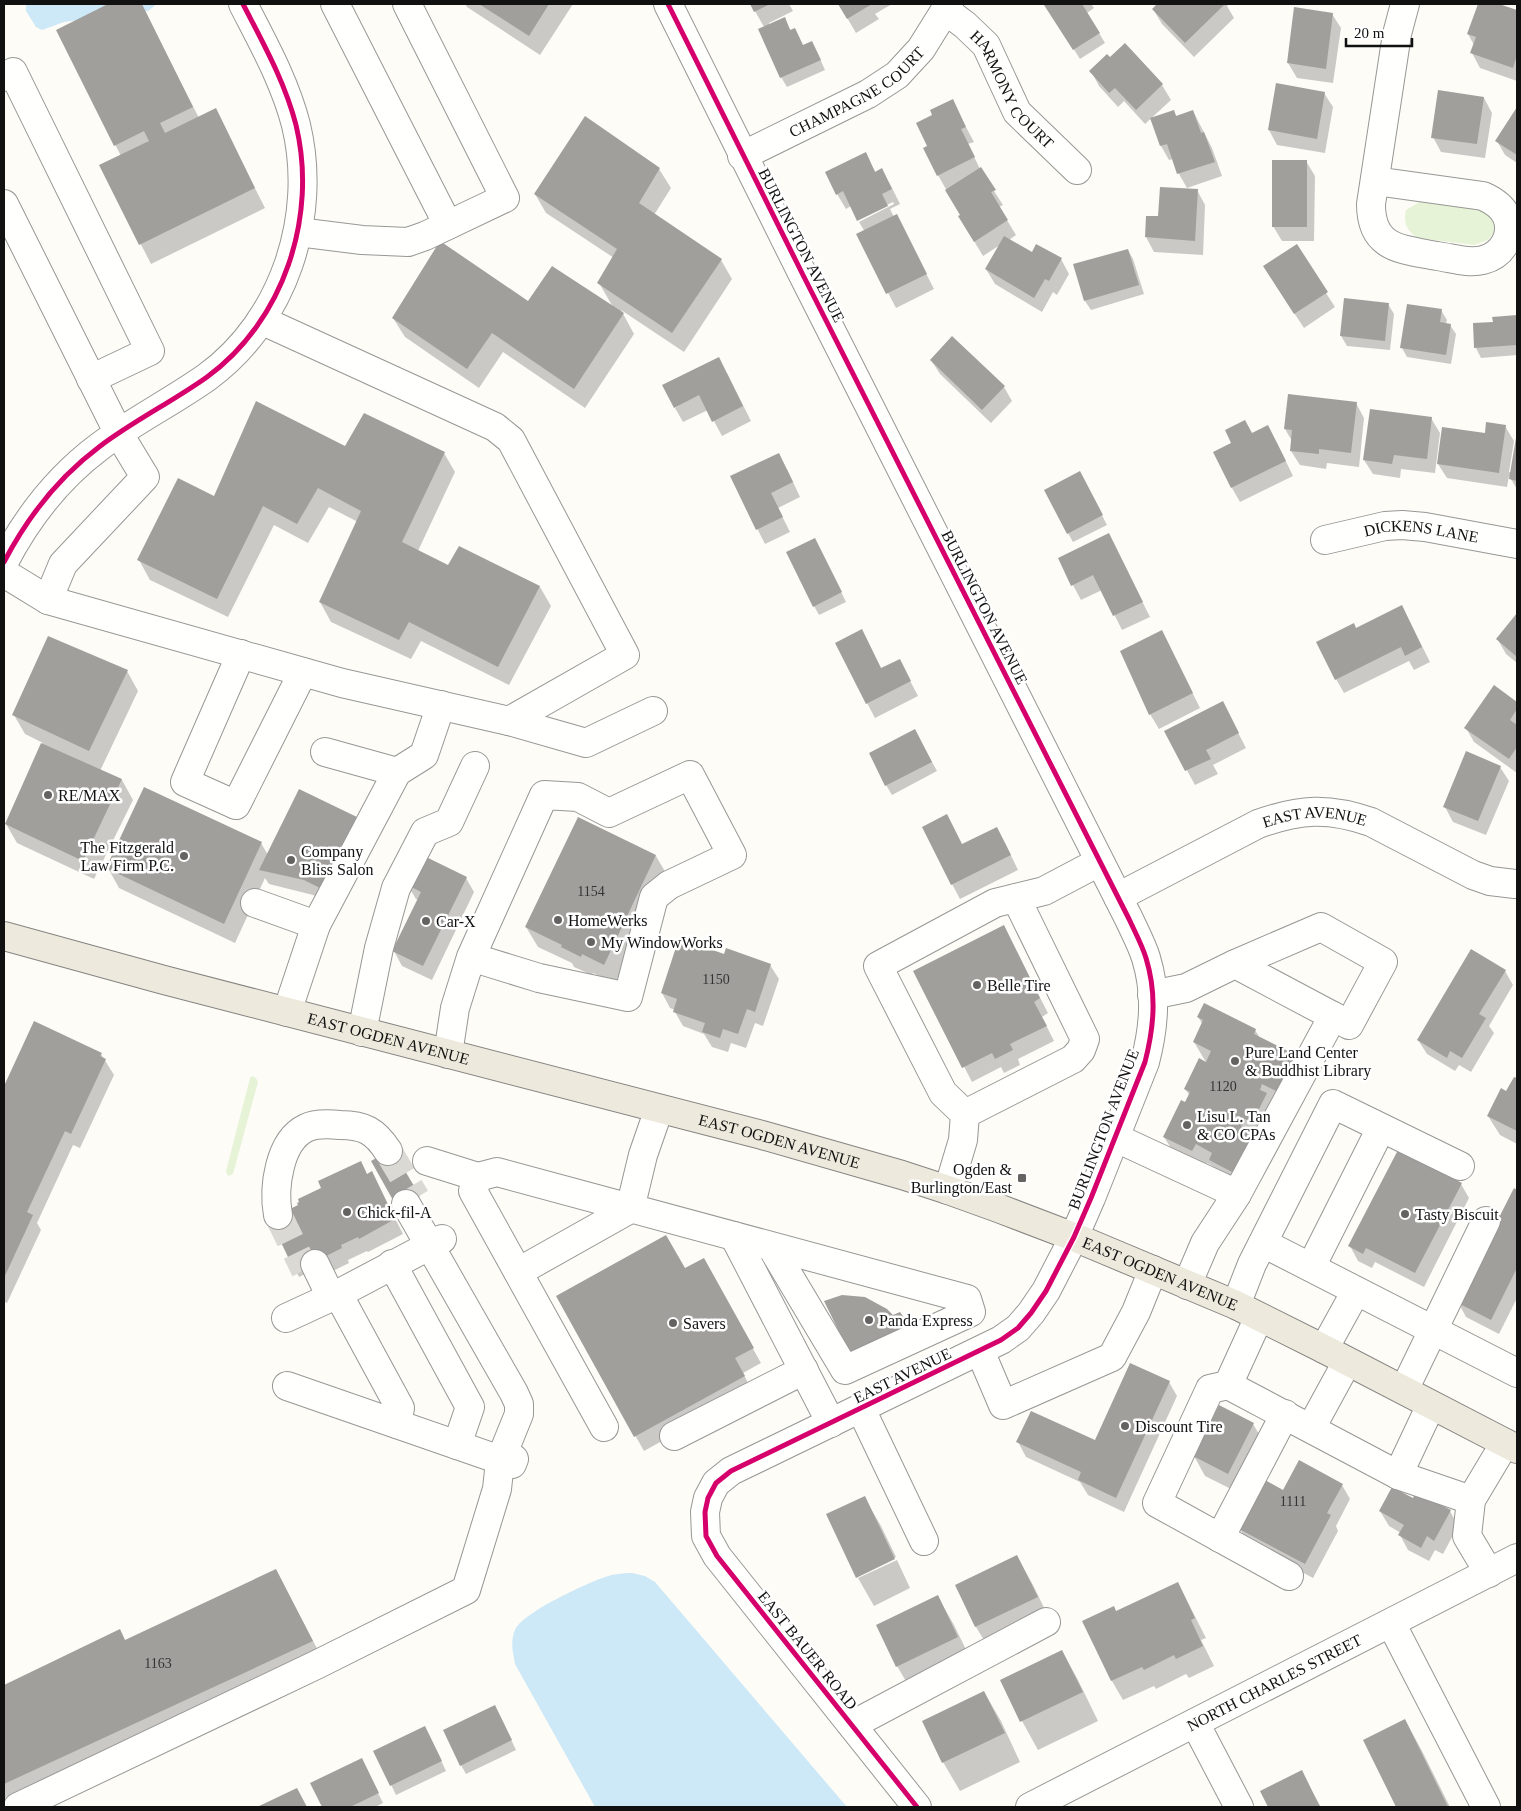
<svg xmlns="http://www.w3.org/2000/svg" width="1521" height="1811" viewBox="0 0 1521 1811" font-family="'Times New Roman',serif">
  <rect width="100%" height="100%" fill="#fdfcf7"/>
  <path fill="#e7f3d7" d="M1421,201L1485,210L1493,222L1495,231L1488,240L1474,245L1418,238C1407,231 1403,223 1406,210Z
    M252,1076L256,1078L258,1082L233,1174L228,1176L226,1171L250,1078Z"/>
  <path fill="#cde8f7" d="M26,4H157L148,11L64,22L42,30L36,27L26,11Z
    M632,1573L645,1576L655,1582L847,1807H595L515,1664C513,1653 510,1641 515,1630C522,1613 587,1583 605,1577C614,1574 622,1573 632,1573Z"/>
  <path fill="#0003" d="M111,4H141L199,118L215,109L265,208L151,264L101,166L121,156L57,31Z
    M465,4H573L540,55L467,7Z
    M751,4H789L793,11L769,23L770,25L784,18L791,31L803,46L817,52L825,70L787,87L781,77L764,27Z
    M839,4H892L875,14L879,19L856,33Z
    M1048,4H1091L1094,8L1087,13L1105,43L1080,59L1046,5Z
    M1159,4H1229L1227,6L1234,18L1194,57L1162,24L1153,9Z
    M1479,4H1495L1517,12V81L1480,68L1472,53L1474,45L1468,34Z
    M1332,14L1341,28L1333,83L1297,78L1288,63Z
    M1124,45L1162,85L1171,100L1145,124L1124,101L1118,107L1099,86L1091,71L1110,59Z
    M1324,93L1333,107L1325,153L1277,145L1269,130Z
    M1484,98L1492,113L1485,158L1441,152L1433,137Z
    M952,101L974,142L968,144L980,169L1003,205L999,207L1016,235L1009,240L1033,253L1061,259L1069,274L1057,295L1053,292L1042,312L995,284L986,269L1000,245L983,256L968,231L961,216L938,175L929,146L934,116Z
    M1517,109V163L1505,155L1497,141Z
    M1193,111L1212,148L1222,176L1187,188L1179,174L1173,159L1169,160L1161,146L1174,112L1177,117Z
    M865,154L876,173L882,170L890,184L900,204L890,209L894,217L904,230L934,289L896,308L858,235L865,232L859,222L894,204L893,202L858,219L851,206L846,209L837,194Z
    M1306,161L1315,176L1314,241H1282L1273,226Z
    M659,169L671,188L654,215L721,260L732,279L684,352L621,310L634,334L585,408L503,352L479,388L405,337L393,318L528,303L613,307L599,283L614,258L546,213L535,194Z
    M1197,190L1205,205L1203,255L1154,252L1146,237L1147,217L1160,218Z
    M1296,246L1335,307L1304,328L1273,281Z
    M1128,250L1133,259L1144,294L1091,310L1085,301Z
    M1388,304L1394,314L1390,350L1347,346L1341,336Z
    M1441,310L1447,320L1446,324L1450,325L1456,334L1451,364L1407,357L1402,348Z
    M1517,316V355L1481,358L1476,348L1474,325L1494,323V318Z
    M931,360L1004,387L1012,401L991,423L940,374Z
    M727,373L751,421L722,436L708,410L683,422L675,408Z
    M1356,403L1364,418L1359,467L1327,463L1326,469L1300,465L1291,451L1292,441L1285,429Z
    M1431,418L1440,433L1435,473L1401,469L1400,478L1373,474L1364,460Z
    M1505,426L1514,441L1509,472H1512L1517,442V489L1509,476L1507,487L1447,478L1438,464L1486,435Z
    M1252,434L1276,441L1293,476L1240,502L1232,488Z
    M346,448L444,453L455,472L418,551L449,566L540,587L551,606L509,685L421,641L411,659L331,622L320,602L358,522L329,507L308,543L274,525L228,617L150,580L139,560L215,498Z
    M787,469L800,497L778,508L790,532L765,544L731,477Z
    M1085,482L1107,525L1073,542L1068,533Z
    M1109,535L1150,617L1122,630L1102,590L1081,600L1059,559Z
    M820,549L846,602L819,615L814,606Z
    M1517,615V663L1506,654L1498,640Z
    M1410,622L1430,662L1414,670L1409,661L1344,693L1336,679L1356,630Z
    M1162,632L1200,708L1159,729L1150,714Z
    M882,669L907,675L918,696L875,718L867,703Z
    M127,671L138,691L100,771L122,780L133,800L94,879L17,843L6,824L43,743L25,734L14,715Z
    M1494,687L1517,704V773L1474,742L1466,728Z
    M1230,717L1246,748L1213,765L1218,774L1195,785L1166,732Z
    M920,740L937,771L892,795L886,785Z
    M1500,767L1509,781L1486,835L1453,822L1445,807Z
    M299,790L332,904L313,895L269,884L265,878L235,943L119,888L108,868L261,843L268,855Z
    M1005,843L1018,870L960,899L952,884L963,846Z
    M656,856L667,875L615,983L593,973L592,975L574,967L572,963L538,947L526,927Z
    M466,878L474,892L432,980L402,966L394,951L418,900L416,899L407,884Z
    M1011,942L1048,1013L1042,1017L1054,1041L1018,1059L1020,1065L1004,1073L1001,1067L972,1082L915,971Z
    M724,955L770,965L779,979L763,1026L755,1023L746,1048L731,1043L728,1052L712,1047L704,1034L683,1026L675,1012V1010L670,1008L662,993Z
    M1505,971L1513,985L1489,1026L1494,1033L1471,1072L1459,1065L1455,1071L1427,1054L1418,1040Z
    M1198,1017L1255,1030L1260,1038L1295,1056L1307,1076L1246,1192L1221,1180L1214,1167L1207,1163L1203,1170L1176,1156L1164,1137L1190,1096L1185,1089L1207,1064L1194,1042L1203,1025Z
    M35,1023L101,1054L114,1075L80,1148L73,1145L37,1223L41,1230L7,1303L4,1302V1089Z
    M1514,1078L1517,1080V1144L1500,1135L1488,1116L1507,1093Z
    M372,1173L403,1234L368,1252L367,1251L348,1260L349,1263L329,1273L324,1265L299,1277L297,1273L298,1207L323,1188Z
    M1461,1184L1469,1198L1424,1287L1375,1262L1372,1268L1358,1261L1350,1246Z
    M1514,1190L1517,1192V1298L1499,1334L1466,1317L1458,1302Z
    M703,1259L761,1363L743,1373L752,1391L644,1451L557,1297L685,1270Z
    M900,1314L916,1340L858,1366L850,1352L893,1316Z
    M1169,1382L1177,1396L1124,1512L1088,1495L1080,1482L1026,1457L1018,1442H1095Z
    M1253,1424L1265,1444L1239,1493L1205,1476L1194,1456Z
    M1342,1485L1350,1499L1336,1526L1338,1531L1313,1578L1248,1543L1240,1529L1284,1491Z
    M864,1497L881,1526L896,1557L857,1576Z
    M1413,1499L1444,1508L1450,1511L1458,1526L1443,1554L1435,1550L1429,1561L1408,1550L1400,1535L1401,1533L1389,1526L1380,1511Z
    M1017,1556L1033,1585L1053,1626L993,1655L976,1627L957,1586Z
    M897,1560L910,1588L874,1606L858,1578Z
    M1178,1583L1206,1638L1201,1640L1214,1666L1189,1678L1186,1674L1156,1689L1154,1686L1123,1700L1112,1681L1084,1621L1116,1613Z
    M284,1586L321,1656L4,1803V1686L120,1631L125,1641Z
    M938,1597L954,1625L974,1666L914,1695L897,1666L878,1626Z
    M1062,1651L1078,1680L1098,1721L1038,1750L1022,1721Z
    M984,1692L1001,1721L1020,1762L960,1791L943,1762Z
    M500,1716L516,1750L466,1774L461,1765Z
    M1405,1720L1421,1749L1450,1807H1398L1365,1740Z
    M430,1737L446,1771L396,1795L375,1751Z
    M366,1769L383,1803L375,1807H323L311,1784Z
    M1301,1772L1321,1807H1269L1261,1792Z"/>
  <path fill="#a19f9c" d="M108,4H142L193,107L160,123L165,133L216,108L255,188L139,245L99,165L149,141L144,131L114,146L56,30Z
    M479,4H549L529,36Z
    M750,4H770L754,12Z
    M838,4H872L847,19Z
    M1046,4H1082L1100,33L1073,50L1044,5Z
    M1157,4H1225L1185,43L1152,9Z
    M1478,4H1499L1517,10V55L1513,68L1470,53L1476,37L1467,34Z
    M1294,7L1333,13L1326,69L1287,63Z
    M785,17L790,30L795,28L803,45L812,41L821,60L780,78L758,29Z
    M1125,43L1163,84L1136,110L1115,88L1109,93L1089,71L1107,54L1110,57Z
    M1276,83L1325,92L1317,139L1268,130Z
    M1438,90L1484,97L1477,144L1431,138Z
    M953,99L966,127L961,129L975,157L937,176L923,148L927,146L916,123L932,115L930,110Z
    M1517,107V155L1495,141Z
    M1174,110L1176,116L1193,110L1201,133L1204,132L1215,162L1177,174L1167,144L1160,146L1150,118Z
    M585,116L660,168L639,203L722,259L672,333L597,283L617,249L534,194Z
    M866,152L875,172L882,168L892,189L882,194L888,206L857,221L843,191L836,195L825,172Z
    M1272,160H1307V227H1272Z
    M981,167L996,190L991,192L1008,220L974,242L958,216L960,215L945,190Z
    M1160,187L1198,189L1195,241L1145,237L1146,216H1158Z
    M897,214L927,274L886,294L856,234Z
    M1004,236L1032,252L1036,244L1062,258L1049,281L1045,279L1034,298L985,269Z
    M440,241L528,301L552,266L624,313L574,389L492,333L467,369L392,318Z
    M1297,244L1328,292L1294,314L1263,266Z
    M1128,249L1139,285L1084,301L1073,264Z
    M1344,298L1389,303L1385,341L1340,336Z
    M1407,304L1442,309L1440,322L1451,324L1446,355L1400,348Z
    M1517,315V345L1474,348L1473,323L1493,322L1492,317Z
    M952,336L1005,386L982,410L930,360Z
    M719,357L743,406L712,422L699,395L674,408L662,385Z
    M1288,394L1357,402L1351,453L1319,449V454L1290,451L1292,430L1284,429Z
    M256,401L345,446L364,413L445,452L402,542L448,565L459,546L540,586L498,667L409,622L399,640L319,602L361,511L318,488L297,524L263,506L217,599L137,560L178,478L214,496Z
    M1370,409L1432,417L1427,459L1394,455L1392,464L1363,460Z
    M1245,420L1252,433L1268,425L1286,461L1231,488L1213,452L1231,443L1225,430Z
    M1486,422L1506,425L1499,473L1437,464L1442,427L1485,433Z
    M1516,438H1517V481L1509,479Z
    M779,453L793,482L771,493L783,517L756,530L730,476Z
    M1080,471L1103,515L1067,534L1044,490Z
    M1109,533L1143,602L1113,616L1093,575L1071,586L1058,558Z
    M815,538L842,592L813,607L786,552Z
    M1402,605L1422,647L1405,656L1401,647L1335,680L1316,642L1354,623L1356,628Z
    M1517,613V657L1496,639Z
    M862,629L881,668L900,659L911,681L866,704L835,643Z
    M1162,630L1193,693L1149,715L1120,651Z
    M48,636L128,670L89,751L12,715Z
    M1494,685L1517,702V709L1510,720L1517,725V747L1509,759L1464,728Z
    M1223,701L1239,733L1206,750L1211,759L1185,771L1164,731Z
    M915,729L932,762L885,786L869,753Z
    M41,743L122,779L83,861L5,824Z
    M1466,751L1501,766L1478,821L1443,807Z
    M144,787L262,842L224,924L106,868Z
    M299,789L359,818L324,890L304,880L259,870Z
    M947,814L962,844L997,827L1011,855L951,885L922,827Z
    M578,817L656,855L604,965L582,954L581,957L561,947L562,945L525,927Z
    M420,854L467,877L423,966L392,951L421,892L406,884Z
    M1004,925L1040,998L1034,1002L1047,1026L1010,1044L1013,1050L995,1059L992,1053L962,1068L913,971Z
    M679,938L724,954L726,948L771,964L755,1012L747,1009L738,1034L723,1029L720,1038L702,1032L705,1023L673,1012L677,999L661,993Z
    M1471,949L1506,970L1479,1014L1486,1018L1462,1058L1450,1051L1447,1058L1417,1040Z
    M1204,1003L1256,1029L1254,1034L1296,1055L1278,1092L1262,1084L1260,1090L1267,1093L1252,1123L1245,1119L1241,1127L1254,1134L1234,1173L1209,1160L1212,1153L1196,1144L1192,1151L1163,1137L1181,1100L1185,1102L1190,1092L1184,1089L1199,1058L1206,1062L1211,1051L1193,1042L1203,1020L1197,1017Z
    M34,1021L102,1053L100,1056L106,1059L71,1134L65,1131L27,1212L33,1215L4,1278V1086Z
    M1514,1077L1517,1078V1131L1487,1116L1501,1088L1506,1091Z
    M392,1149L420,1196L398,1209L371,1161Z
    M1398,1150L1462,1183L1415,1273L1366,1248L1363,1254L1348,1246Z
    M361,1161L367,1174L372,1171L395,1219L359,1239L358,1237L341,1245L342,1248L324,1257L325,1260L296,1274L270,1219L298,1205L297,1203L299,1202L298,1199L321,1188L318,1181Z
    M1514,1188L1517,1190V1268L1491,1320L1456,1302Z
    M666,1235L685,1268L704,1258L754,1348L735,1358L745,1376L634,1437L556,1296Z
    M842,1295L865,1297L887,1309L893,1315L900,1312L909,1325L888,1335V1338L876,1343L874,1341L849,1352L824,1301Z
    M1130,1363L1170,1381L1116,1498L1078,1480L1081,1472L1016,1442L1031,1411L1095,1440Z
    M1219,1405L1254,1423L1228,1474L1193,1456Z
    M1299,1460L1343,1484L1327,1513L1331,1515L1305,1564L1239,1529L1265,1480L1283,1490Z
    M1392,1487L1413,1498L1416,1491L1441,1500L1443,1506L1451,1510L1434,1541L1427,1536L1421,1548L1398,1535L1404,1525L1379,1511Z
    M865,1496L895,1559L856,1578L826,1514Z
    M1017,1555L1038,1597L975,1627L955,1585Z
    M276,1569L313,1641L4,1784V1685L120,1629L125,1640Z
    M1178,1582L1195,1618L1191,1620L1203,1646L1176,1659L1174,1655L1144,1670L1142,1667L1111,1681L1082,1621L1114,1606L1116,1611Z
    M938,1595L958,1637L896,1667L876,1625Z
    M1062,1650L1083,1692L1020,1722L1000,1680Z
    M984,1691L1005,1733L942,1763L922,1721Z
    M495,1705L512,1740L460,1766L443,1730Z
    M1405,1719L1448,1807H1396L1363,1740Z
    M425,1726L442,1761L390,1786L373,1751Z
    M362,1758L379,1793L350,1807H322L310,1783Z
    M1302,1770L1320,1807H1268L1260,1791Z
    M297,1788L307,1807H257Z"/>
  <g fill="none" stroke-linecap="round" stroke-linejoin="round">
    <path stroke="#dad9d4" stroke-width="28" stroke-dasharray="28 14" stroke-linecap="butt" d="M388,1151L416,1198
      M278,1215L305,1270"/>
    <g stroke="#979795" stroke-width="30">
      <g id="minor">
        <path d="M335,4L448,225"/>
        <path d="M668,4L803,275L1129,919C1135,932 1142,945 1146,958C1157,994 1154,1027 1145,1062L1091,1198L1074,1237L1046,1291L1031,1313L1018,1328L1001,1340L731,1471L716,1483L708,1498L705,1512L706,1536L717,1556L917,1807"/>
        <path id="s1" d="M945,10L965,25L986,45L1017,112L1077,170"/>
        <path d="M4,77L13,72L150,351L91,379"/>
        <path id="s2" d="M742,156L868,94L897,75L921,49L949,4"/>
        <path d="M1375,181L1483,196C1492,200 1501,205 1506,215C1515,234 1503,255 1483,260C1468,264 1452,258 1437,256C1401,249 1371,249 1371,204L1397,34L1405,4"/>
        <path d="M4,204L119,434L145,477L63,564L48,600"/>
        <path d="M298,232L362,240L408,242L425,236L505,198L407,4"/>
        <path d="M261,320L495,427L511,440L625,655L509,721"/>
        <path id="s3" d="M1325,540L1385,526L1402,525L1425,527L1517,544"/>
        <path d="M4,562C27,518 59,477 99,447C133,421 172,402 207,377C284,321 318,216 296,125C285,82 263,43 243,4"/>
        <path d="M4,573L48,600L342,683L509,721L586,743L653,711"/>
        <path d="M241,654L185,782L236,805L303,672"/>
        <path d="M325,752L397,772"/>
        <path id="s4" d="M1118,897L1258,824C1300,809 1328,807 1371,822L1473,875L1490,881L1515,884"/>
        <path d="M255,903L316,925"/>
        <path d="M1235,964L1321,927L1383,962L1349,1025L1333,1016"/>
        <path d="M1152,995L1186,988L1235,964L1333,1016L1237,1194L1205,1243L1187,1285"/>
        <path d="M287,1012L316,925L397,772L424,755L441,705"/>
        <path d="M362,1032L379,948L396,888L425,832L449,822L475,766"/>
        <path d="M448,1054L455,1008L471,957L544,795L578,797L609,813L690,775L732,855L669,885L654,897L628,997L539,978L471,957"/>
        <path d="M965,1114L1073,1059L1081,1050L1085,1039L1016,898"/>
        <path d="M1114,1137L1237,1194"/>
        <path d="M427,1161L478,1177"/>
        <path d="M948,1190L963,1140L965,1114L943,1093L878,966L995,903L1044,891L1099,862"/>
        <path d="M278,1215C273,1188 279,1141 306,1128C316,1123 330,1124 340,1125C364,1125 375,1131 388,1151"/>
        <path d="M734,1236L831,1423"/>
        <path d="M1263,1243L1517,1373"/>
        <path d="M315,1264L331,1297"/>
        <path d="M392,1264L470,1407L457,1445"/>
        <path d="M1311,1267L1381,1128"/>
        <path d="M518,1272L630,1209L643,1155L659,1109"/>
        <path d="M338,1294L400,1408L397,1424"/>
        <path d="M1236,1305L1252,1264L1333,1104L1460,1166"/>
        <path d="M1259,1317L1228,1385L1398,1475L1471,1500"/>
        <path d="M286,1318L338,1294L442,1239"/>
        <path d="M1324,1349L1356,1291"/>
        <path d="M980,1351L1003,1405L1112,1357L1136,1312L1153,1270"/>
        <path d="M1228,1385L1210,1389L1157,1503L1289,1576"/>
        <path d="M287,1386L512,1464L514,1459"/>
        <path d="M1404,1390L1486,1221"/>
        <path d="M861,1409L924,1541"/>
        <path d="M604,1427L473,1191L478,1177L497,1172C653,1215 810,1257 967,1299L971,1312L845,1370L771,1246"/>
        <path d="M1311,1428L1347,1362"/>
        <path d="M674,1436L804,1370"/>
        <path d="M1398,1475L1431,1405"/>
        <path d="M1220,1538L1285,1414"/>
        <path d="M1489,1573L1467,1536L1471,1500L1505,1443"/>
        <path d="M1391,1623L1486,1807"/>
        <path d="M1195,1723L1239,1807"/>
        <path d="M852,1725L1046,1622"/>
        <path d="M18,1807L316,1665L466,1590L497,1489L500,1461L519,1414V1404L514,1393L406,1204"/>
        <path id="s5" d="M1030,1807L1517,1558"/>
      </g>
    </g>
    <g stroke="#858482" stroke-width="30">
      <g id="major">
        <path id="s6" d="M4,936L164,980L762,1135L902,1175L948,1190L998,1208L1074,1237L1236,1305L1324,1349L1517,1449"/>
      </g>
    </g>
    <use href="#minor" stroke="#fffffe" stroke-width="28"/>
    <use href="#major" stroke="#ede9dc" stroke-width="28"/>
    <g stroke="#fff" stroke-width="8">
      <path id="cycleway" d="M668,4L803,275L1129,919C1135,932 1142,945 1146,958C1157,994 1154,1027 1145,1062L1091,1198L1074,1237L1046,1291L1031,1313L1018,1328L1001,1340L731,1471L716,1483L708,1498L705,1512L706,1536L717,1556L917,1807
        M4,562C27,518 59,477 99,447C133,421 172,402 207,377C284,321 318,216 296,125C285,82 263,43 243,4"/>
    </g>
    <use href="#cycleway" stroke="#d6006c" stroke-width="5"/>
  </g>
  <g fill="#646362" stroke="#fff" stroke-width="2">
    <circle cx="48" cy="795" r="5"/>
    <circle cx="184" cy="856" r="5"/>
    <circle cx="291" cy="860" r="5"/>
    <circle cx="558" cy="920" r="5"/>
    <circle cx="426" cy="921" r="5"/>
    <circle cx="591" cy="942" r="5"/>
    <circle cx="977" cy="985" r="5"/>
    <circle cx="1235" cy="1061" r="5"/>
    <circle cx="1187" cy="1125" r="5"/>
    <rect x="1017" y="1173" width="10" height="10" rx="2.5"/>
    <circle cx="347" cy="1212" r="5"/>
    <circle cx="1405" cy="1214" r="5"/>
    <circle cx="869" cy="1320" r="5"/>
    <circle cx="673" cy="1323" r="5"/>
    <circle cx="1125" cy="1426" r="5"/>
  </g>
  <g text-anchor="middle" stroke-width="5" stroke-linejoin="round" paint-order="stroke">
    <g font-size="14" fill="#353434">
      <text x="591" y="896">1154</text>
      <text x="716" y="984">1150</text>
      <text x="1223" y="1091">1120</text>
      <text x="1293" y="1506">1111</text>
      <text x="158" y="1668">1163</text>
    </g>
    <g font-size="16" fill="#111" stroke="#fff">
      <text dy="6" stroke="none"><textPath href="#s2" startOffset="132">CHAMPAGNE COURT</textPath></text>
      <text dy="6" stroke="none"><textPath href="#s1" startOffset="106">HARMONY COURT</textPath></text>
      <text transform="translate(802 245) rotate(63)" y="6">BURLINGTON AVENUE</text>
      <text dy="6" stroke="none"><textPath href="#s3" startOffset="98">DICKENS LANE</textPath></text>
      <text transform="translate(985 607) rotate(63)" y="6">BURLINGTON AVENUE</text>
      <text dy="6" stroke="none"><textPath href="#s4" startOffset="216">EAST AVENUE</textPath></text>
      <text dy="6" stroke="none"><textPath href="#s6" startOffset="398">EAST OGDEN AVENUE</textPath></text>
      <text transform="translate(1103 1129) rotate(-69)" y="6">BURLINGTON AVENUE</text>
      <text dy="6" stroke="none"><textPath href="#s6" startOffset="802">EAST OGDEN AVENUE</textPath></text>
      <text dy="6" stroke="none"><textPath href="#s6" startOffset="1206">EAST OGDEN AVENUE</textPath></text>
      <text transform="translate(902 1375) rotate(-26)" y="6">EAST AVENUE</text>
      <text transform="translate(808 1650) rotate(51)" y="6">EAST BAUER ROAD</text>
      <text dy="6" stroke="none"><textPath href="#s5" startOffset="274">NORTH CHARLES STREET</textPath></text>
    </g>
    <g font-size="16" fill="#111" stroke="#fff" text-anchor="start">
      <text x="58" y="801">RE/MAX</text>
      <text x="174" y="853" text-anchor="end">The Fitzgerald<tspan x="174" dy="18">Law Firm P.C.</tspan></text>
      <text x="301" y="857">Company<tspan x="301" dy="18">Bliss Salon</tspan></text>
      <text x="568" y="926">HomeWerks</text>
      <text x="436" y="927">Car-X</text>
      <text x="601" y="948">My WindowWorks</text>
      <text x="987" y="991">Belle Tire</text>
      <text x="1245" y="1058">Pure Land Center<tspan x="1245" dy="18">&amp; Buddhist Library</tspan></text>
      <text x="1197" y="1122">Lisu L. Tan<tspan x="1197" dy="18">&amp; CO CPAs</tspan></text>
      <text x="1012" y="1175" text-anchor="end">Ogden &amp;<tspan x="1012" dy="18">Burlington/East</tspan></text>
      <text x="357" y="1218">Chick-fil-A</text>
      <text x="1415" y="1220">Tasty Biscuit</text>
      <text x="879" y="1326">Panda Express</text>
      <text x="683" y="1329">Savers</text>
      <text x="1135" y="1432">Discount Tire</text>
    </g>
  </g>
  <rect width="1521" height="1811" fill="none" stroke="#111111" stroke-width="10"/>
  <path d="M1346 38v8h66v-8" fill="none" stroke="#111111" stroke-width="2.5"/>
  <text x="1354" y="38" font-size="15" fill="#111111" stroke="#ffffff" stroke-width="4" paint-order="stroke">20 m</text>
</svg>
